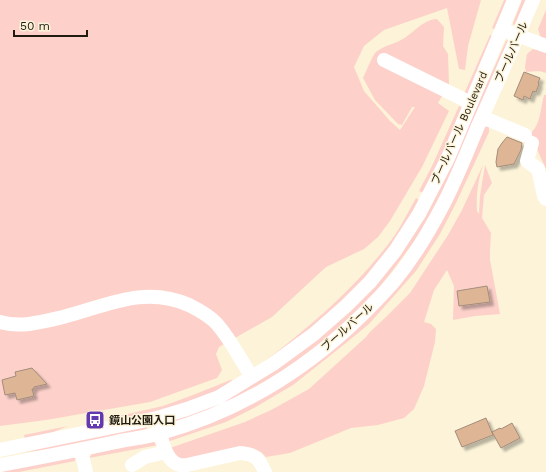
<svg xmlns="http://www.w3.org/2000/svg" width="546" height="472" viewBox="0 0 546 472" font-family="'Work Sans','Noto Sans JP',sans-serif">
  <defs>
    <filter id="shadow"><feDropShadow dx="3.5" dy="3.5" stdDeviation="1" flood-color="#0004"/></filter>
  </defs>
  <rect width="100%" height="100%" fill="#fcf3d8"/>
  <path fill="#fdd1ca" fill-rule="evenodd" d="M0,0H481L468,46L465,70L459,69L447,8L384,30L364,46L354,67L364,91L390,121L400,130L415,107H412L402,125L398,124L375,100L363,78C366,72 372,56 376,52C383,46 394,44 401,40C413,34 423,19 437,19L444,27L443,46L448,54L449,84L438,103L449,111L422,167L390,221L378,237L364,249L326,267L272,317L219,347L216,354L222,370L217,378L150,402L46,420L0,426Z
    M504,0H509L496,30L492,28Z
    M522,0H528L516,25H514L513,23Z
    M546,10V41L541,38L538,29Z
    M490,35L494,36L468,95L464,94Z
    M508,40L509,42L438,204L421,232L393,270L370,299L332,335L302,357L260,387L230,403L168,425L166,422L198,410L382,278L475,110L506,41Z
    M533,49L546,52V73L539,71L526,72L525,67L527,54Z
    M544,95H546V169L530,134C541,124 540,110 544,95Z
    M459,106L463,108L424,193L419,191L432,166Z
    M486,126L489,127V132L456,203L440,234L416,271L369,324L346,343L293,385L254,408L226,422L167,442V438L170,436L225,417L390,295L484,128Z
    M483,165C478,181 476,194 477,211L479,214L480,196L485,165L492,183L484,195L482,218L491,233L490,250V260L500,314L475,316L453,320L454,286L447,270L434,290L424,322L431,324L436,329L435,342L424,386L414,409L404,418L378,425L351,428L290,453L266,457L261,452L250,449L187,461L174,456L170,448L245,422L271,410L309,389L366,337L370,332L387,316L410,293L448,235L462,210ZM487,286L488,293L457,291Z
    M416,198L419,200L407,222L374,270L339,306L282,353L264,362C312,325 359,285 395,235C403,223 409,210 416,198Z
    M233,379L228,384L218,391L156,413L137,416H119L163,406L193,395Z
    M68,426L46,435L25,439L24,435Z
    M145,426L147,428L146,430L52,449L16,453Z
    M152,441L158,445L89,458L92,454Z
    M72,457L75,458V461L19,472H0V471Z"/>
  <path fill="#deb696" stroke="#a38c7a" filter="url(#shadow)" d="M524,72L540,78L538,83L539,84L536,92L533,91L530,99L524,96L523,100L514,96Z
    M507,137L522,143L521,150L514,164L497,167L496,162L498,149L502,143Z
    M487,286L490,302L459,306L457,291Z
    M32,368L47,384L34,387V389H32L34,396L17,400L15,393L5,395L2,380L16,376L15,372Z
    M486,418L493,435L462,447L455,431Z
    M512,423L520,438L501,448L492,432L500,428L501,429Z"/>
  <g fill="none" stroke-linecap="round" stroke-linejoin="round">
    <path stroke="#fff" stroke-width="14" d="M509,32L546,46
      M384,60L471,103
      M482,117L525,135
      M532,143L527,161L538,169L544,196L546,199
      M0,322C21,328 42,322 63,317C106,306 144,285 189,305C199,310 210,316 217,324C231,340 240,359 252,377
      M158,424C161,437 165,462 180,465C182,466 184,465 187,465L240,453C255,454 259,458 265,472
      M0,450L157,418L187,409L219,397L273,364L314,334L346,306L370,282L395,251L419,214L448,158L514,0
      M81,450L86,472
      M0,465C39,458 78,450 116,442C131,439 147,437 161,433C240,411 305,371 363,314C374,303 385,292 395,280C414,257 430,230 444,203C457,178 467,152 478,126C497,84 515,42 533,0
      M132,465L145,457L166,452"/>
  </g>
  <defs>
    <g id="bus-square" transform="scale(1)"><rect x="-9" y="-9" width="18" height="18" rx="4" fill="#6339b1" stroke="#fcf3d8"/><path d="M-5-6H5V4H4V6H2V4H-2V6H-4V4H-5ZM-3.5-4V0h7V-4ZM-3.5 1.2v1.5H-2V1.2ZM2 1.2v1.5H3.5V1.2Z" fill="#fff"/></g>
  </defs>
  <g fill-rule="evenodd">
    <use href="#bus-square" x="95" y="420"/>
  </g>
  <g text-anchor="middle" stroke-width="3" stroke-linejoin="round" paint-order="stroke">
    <g font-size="11" fill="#1f1b11" stroke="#fcf3d8">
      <text transform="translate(511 52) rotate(-66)" y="4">ブールバール</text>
      <text transform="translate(459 128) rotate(-66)" y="4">ブールバール Boulevard</text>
      <text transform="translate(347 327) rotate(-42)" y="4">ブールバール</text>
    </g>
    <g font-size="11" font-weight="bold" fill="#1f1b11" stroke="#fcf3d8" text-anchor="start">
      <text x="109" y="424">鏡山公園入口</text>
    </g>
  </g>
  <path d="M14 30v6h73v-6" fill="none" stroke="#1f1b11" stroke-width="2"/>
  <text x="20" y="30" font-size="12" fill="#1f1b11" stroke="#fcf3d8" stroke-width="3" paint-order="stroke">50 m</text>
</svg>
